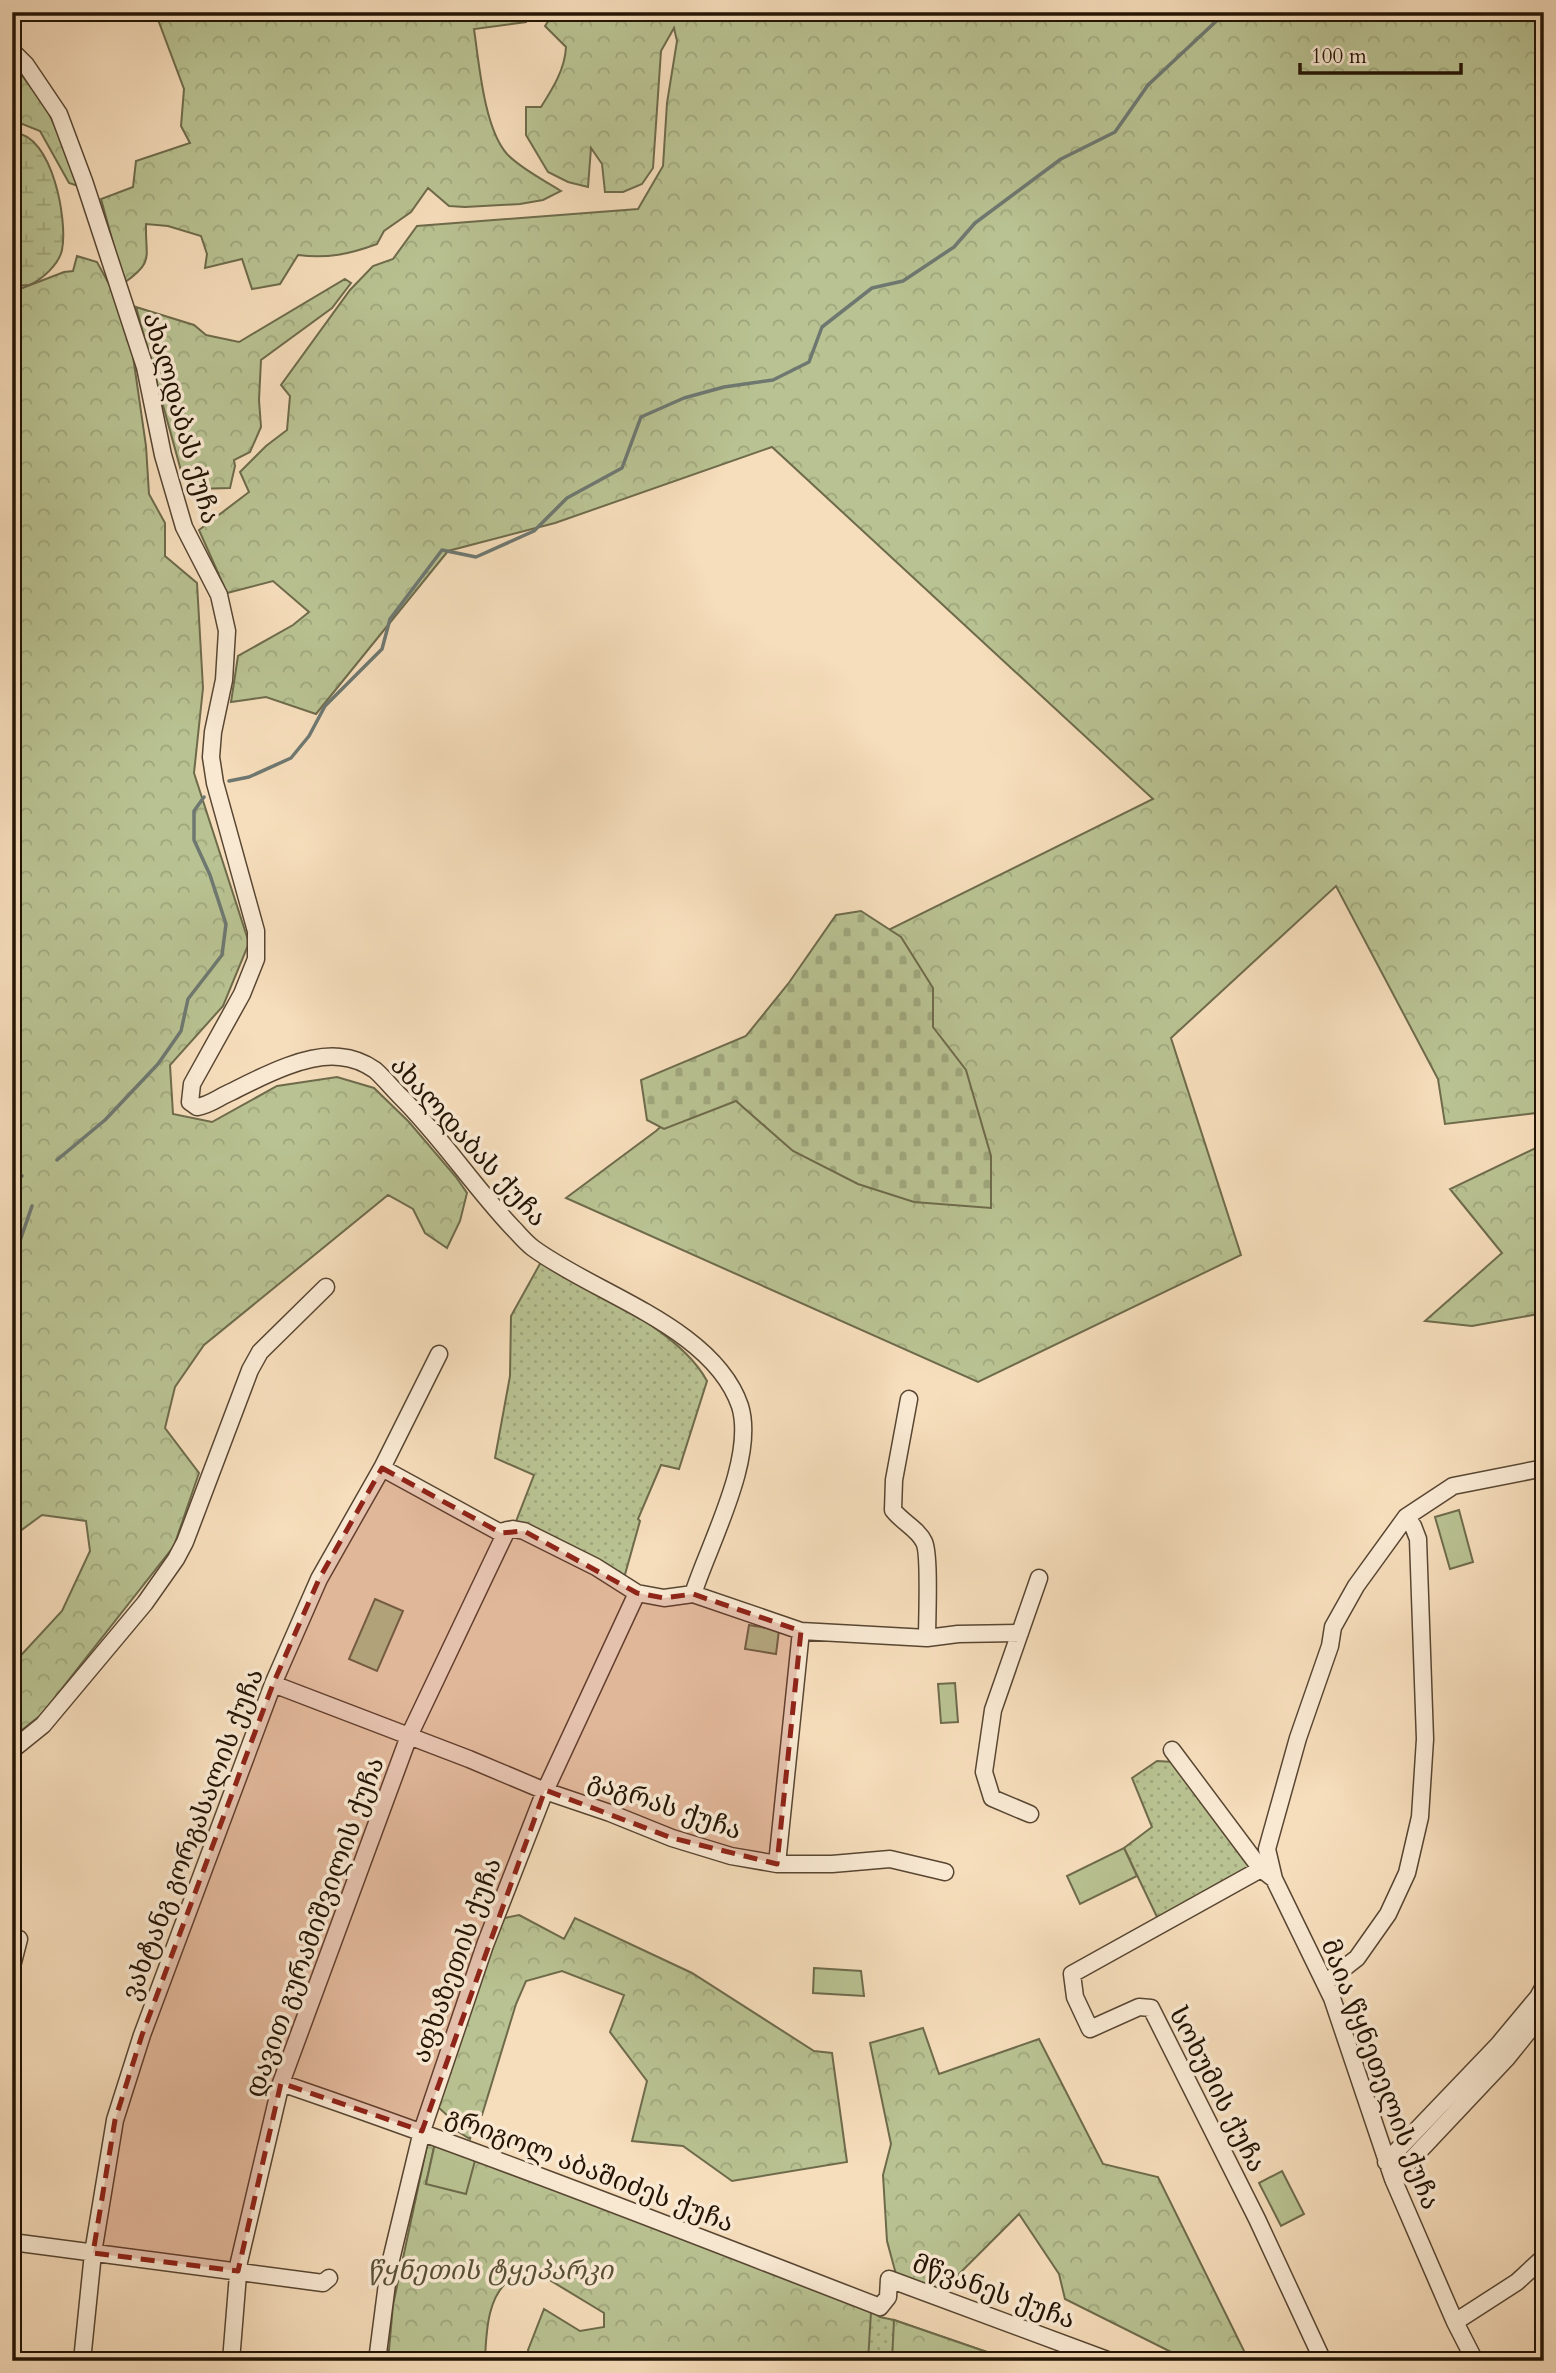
<svg xmlns="http://www.w3.org/2000/svg" width="1556" height="2373" viewBox="0 0 1556 2373" font-family="Cardo,'Noto Serif Georgian',serif">
  <defs>
    <pattern id="grass-dots" width="8" height="8" patternUnits="userSpaceOnUse" patternTransform="scale(1.75)"><rect width="8" height="8" fill="#b9c292"/><path d="M2 2h.1M6 6h.1" fill="none" stroke="#9fa67c" stroke-width="1.8" stroke-linecap="round"/></pattern>
    <pattern id="forest-crowns" width="20" height="18" patternUnits="userSpaceOnUse" patternTransform="scale(1.75)"><rect width="20" height="18" fill="#b9c292"/><path d="M2 6a3 3 0 1 1 6 0M12 15a3 3 0 1 1 6 0" fill="none" stroke="#9fa67c"/></pattern>
    <pattern id="wetland-marsh" width="20" height="14" patternUnits="userSpaceOnUse" patternTransform="scale(1.75)"><rect width="20" height="14" fill="#b9c292"/><path d="M1 5h8M5 5V1M11 12h8M15 12V8" fill="none" stroke="#9fa67c"/></pattern>
    <pattern id="cemetery-stones" width="16" height="16" patternUnits="userSpaceOnUse" patternTransform="scale(1.75)"><rect width="16" height="16" fill="#b9c292"/><path d="M2 7V4a2 2 0 0 1 4 0v3zM10 15v-3a2 2 0 0 1 4 0v3z" fill="#9fa67c"/></pattern>
  </defs>
  <rect width="100%" height="100%" fill="#f6ddbb"/>
  <filter id="stains"><feTurbulence type="fractalNoise" baseFrequency=".00286" numOctaves="4"/><feColorMatrix values="0 0 0 0 .2 0 0 0 0 .09 0 0 0 0 .02 0 0 0 .5 -.17"/></filter>
  <radialGradient id="worn" r=".72"><stop offset=".6" stop-color="#630" stop-opacity="0"/><stop offset="1" stop-color="#630" stop-opacity=".3"/></radialGradient>
  <path fill="url(#grass-dots)" stroke="#6e6b4b" stroke-width="2" d="M541,1262C591,1291 680,1330 707,1381L679,1469L661,1465L638,1519L640,1521L624,1578L515,1524L534,1475L495,1458L510,1376L511,1316Z
    M1157,1761L1174,1762L1250,1868L1158,1919L1124,1848L1152,1827L1132,1778Z
    M871,2312L880,2317L894,2320L1013,2361H800Z"/>
  <path fill="url(#forest-crowns)" stroke="#6e6b4b" stroke-width="2" d="M158,12H528L526,22L474,29C479,63 484,128 507,154C521,169 544,180 561,191L543,200L520,204L465,207L449,206L428,188L411,212L384,231L377,244C350,254 327,259 298,255L280,284L252,289L242,259L205,268L207,254L201,236L168,226L146,224C145,258 155,261 124,283L101,199L133,187L136,161L190,143L181,126L184,89L157,17Z
    M554,12H1544V1112L1445,1124L1438,1079L1336,886L1171,1038L1241,1255L978,1382L566,1198L656,1131L864,942L1153,799L772,447L555,523L448,551L316,714L266,697L231,702L238,656L293,625L309,612L273,581L227,593L199,530L249,492L240,472L266,446L287,430L290,396L281,385L350,290L373,266L393,259L417,226L638,209L663,166L667,103L677,41L674,28L661,51L653,168L642,184L623,192H605L602,164L591,148L588,187L568,182L548,172L526,135V107H541C553,88 565,69 566,47L545,26Z
    M12,62L47,109L69,157L78,186L69,183L40,131L20,123L12,127Z
    M77,256L97,262L119,302L133,356L146,446L149,494L165,523V556L197,583L203,688L194,773L249,943L223,1006L170,1065L173,1114L212,1122L277,1086L337,1077L374,1088L409,1122L456,1177L467,1193L460,1221L447,1248L425,1233L413,1209L388,1195L204,1345L175,1387L165,1428L199,1473L174,1546L41,1715L13,1737L12,1665L62,1611L90,1551L86,1521L42,1515L12,1537V292L64,272L73,271Z
    M345,279L351,283L332,308L261,360L259,400L261,427L250,452L234,460L235,466L230,488L195,489L183,478L136,307L194,325L206,335L239,342Z
    M1544,1144V1313L1472,1326L1425,1321L1502,1253L1450,1189Z
    M519,1915L564,1939L575,1918L692,1973L814,2051L832,2053L847,2162L732,2181L683,2146L632,2141L647,2081L610,2032L624,1995L562,1971L526,1981L516,2004L482,2115H477L470,2139L454,2129L449,2117L437,2106L500,1919Z
    M923,2028L939,2074L1039,2039L1103,2164L1158,2177L1249,2361H1189L1065,2299L1059,2274L1019,2214L944,2289L897,2278L887,2241L883,2175L891,2144L870,2043Z
    M428,2141L435,2143L426,2183L476,2157L871,2312L868,2361H530L528,2350L544,2309L580,2331L604,2327V2313L538,2273C532,2274 522,2274 516,2276C487,2290 486,2333 485,2361H388L393,2305Z
    M894,2320L1013,2361H892Z"/>
  <path fill="url(#wetland-marsh)" stroke="#6e6b4b" stroke-width="2" d="M15,133C52,135 68,220 62,250C59,264 42,280 29,285C24,286 17,285 12,286V136Z"/>
  <path fill="url(#cemetery-stones)" stroke="#6e6b4b" stroke-width="2" d="M861,911L901,937L933,988V1027L966,1070L991,1156V1208L914,1202L858,1184L793,1151L736,1101L664,1129L647,1120L641,1080L746,1036L788,984L836,915Z"/>
  <path fill="#b9c292" stroke="#6e6b4b" stroke-width="2" d="M1459,1510L1473,1562L1450,1569L1435,1517Z
    M375,1599L403,1611L377,1671L349,1659Z
    M749,1625L779,1630L776,1654L745,1649Z
    M955,1683L958,1722L941,1723L938,1684Z
    M1124,1848L1137,1876L1080,1904L1067,1876Z
    M814,1968L861,1971L864,1996L813,1993Z
    M435,2143L476,2157L466,2194L426,2184Z
    M1282,2171L1304,2214L1281,2226L1259,2183Z"/>
  <g fill="none" stroke-linecap="round" stroke-linejoin="round">
    <path stroke="#6e7871" stroke-width="3.5" d="M229,781L249,777L291,758L309,736L325,706L382,649L390,619L442,550L476,557L534,531L567,498L622,468L641,417L684,398L724,387L773,380L809,362L822,327L872,288L903,281L954,247L975,223L1061,159L1115,132L1148,85L1226,12
      M57,1160L105,1120L158,1064L181,1031L188,999L222,955L226,924L210,875L194,840V811L204,797
      M12,1173L22,1176
      M12,1264L32,1206"/>
    <g stroke="#584632" stroke-width="19">
      <path id="minor" d="M12,51L26,65L59,114L84,181L145,367L163,455L184,527L219,595L227,631L224,680L213,732L211,757L215,783L256,931V959L242,994L192,1084L190,1102L197,1107C210,1105 219,1097 231,1092C261,1077 306,1053 340,1057C352,1058 365,1063 375,1070C384,1078 392,1088 401,1097C441,1137 472,1184 511,1226C518,1233 525,1242 533,1248C595,1294 713,1327 740,1406C756,1458 709,1544 693,1594
        M909,1399L894,1480L893,1510C902,1522 918,1529 924,1542C930,1553 927,1621 927,1638
        M382,1468L499,1532L513,1529L524,1531L596,1567L637,1593L664,1598L693,1594
        M693,1594L801,1631L927,1638L958,1634L1020,1633
        M273,1684L469,1759L545,1791L610,1813L672,1838L731,1856L777,1864L801,1631
        M12,1750L43,1725L145,1603L176,1559L185,1542L250,1370L260,1352L326,1287
        M1172,1750L1261,1869
        M1030,1814L992,1798L984,1772L993,1710L1039,1578
        M777,1864H832L890,1859L945,1872
        M1274,1879L1261,1869L1072,1974L1075,1997L1090,2029L1139,2007L1151,2008L1257,2219L1323,2361
        M12,1966L19,1939
        M1325,1983L1357,1958L1388,1914L1407,1873L1420,1817L1425,1739L1418,1539L1413,1526L1406,1517
        M281,2083C483,2152 681,2230 880,2307L888,2297L889,2279L1110,2361
        M1386,2162L1498,2045L1538,1997L1544,1986
        M1393,2179L1507,2058L1544,2012
        M12,2242L323,2283L329,2278
        M1455,2322L1517,2282L1544,2257
        M82,2361L93,2253L115,2120L142,2035L273,1684L319,1579L382,1468L439,1354
        M231,2361L239,2262L281,2083L409,1736L507,1530
        M377,2361L389,2268L422,2131L485,1945L545,1791L637,1593
        M1475,2361L1455,2322L1393,2179L1332,1998L1274,1879L1267,1849L1298,1738L1330,1646L1333,1627L1356,1586L1406,1517L1453,1486L1544,1468"/>
    </g>
    <use href="#minor" stroke="#f9e9d3" stroke-width="16"/>
  </g>
  <path fill="#8f2418" fill-opacity="0.2" stroke="#8f2418" stroke-width="5" stroke-dasharray="14 9" stroke-linejoin="round" d="M382,1468L501,1533L524,1531L637,1593L664,1598L693,1594L801,1631L777,1864L672,1838L545,1790L422,2131L281,2083L238,2271L93,2253L115,2120L142,2035L273,1684L319,1579Z"/>
  <g text-anchor="middle" stroke-width="7" stroke-linejoin="round" paint-order="stroke">
    <g font-size="26" fill="#231404" stroke="#f9e9d3">
      <text transform="translate(182 418) rotate(74)" y="9">ახალდაბას ქუჩა</text>
      <text transform="translate(469 1141) rotate(48)" y="9">ახალდაბას ქუჩა</text>
      <text transform="translate(665 1805) rotate(19)" y="9">გაგრას ქუჩა</text>
      <text transform="translate(192 1834) rotate(-69)" y="9">ვახტანგ გორგასალის ქუჩა</text>
      <text transform="translate(314 1927) rotate(-70)" y="9">დავით გურამიშვილის ქუჩა</text>
      <text transform="translate(456 1960) rotate(-70)" y="9">აფხაზეთის ქუჩა</text>
      <text transform="translate(1381 2074) rotate(69)" y="9">მაია წყნეთელის ქუჩა</text>
      <text transform="translate(1218 2089) rotate(63)" y="9">სოხუმის ქუჩა</text>
      <text transform="translate(590 2169) rotate(21)" y="9">გრიგოლ აბაშიძეს ქუჩა</text>
      <text transform="translate(994 2291) rotate(20)" y="9">მწვანეს ქუჩა</text>
    </g>
    <g font-size="26" font-style="italic" fill="#585136" stroke="#f9e9d3">
      <text x="490" y="2279">წყნეთის ტყეპარკი</text>
    </g>
  </g>
  <rect width="1556" height="2373" fill="none" stroke="#f6ddbb" stroke-width="42"/>
  <rect x="14" y="14" width="1528" height="2345" fill="none" stroke="#231404" stroke-width="3.5"/>
  <rect x="21" y="21" width="1514" height="2331" fill="none" stroke="#231404" stroke-width="2"/>
  <path d="M1300 63v10h161v-10" fill="none" stroke="#231404" stroke-width="3.5"/>
  <text x="1311" y="63" font-size="21" fill="#231404" stroke="#f9e9d3" stroke-width="5" paint-order="stroke">100 m</text>
  <rect width="100%" height="100%" filter="url(#stains)"/>
  <rect width="100%" height="100%" fill="url(#worn)"/>
</svg>
